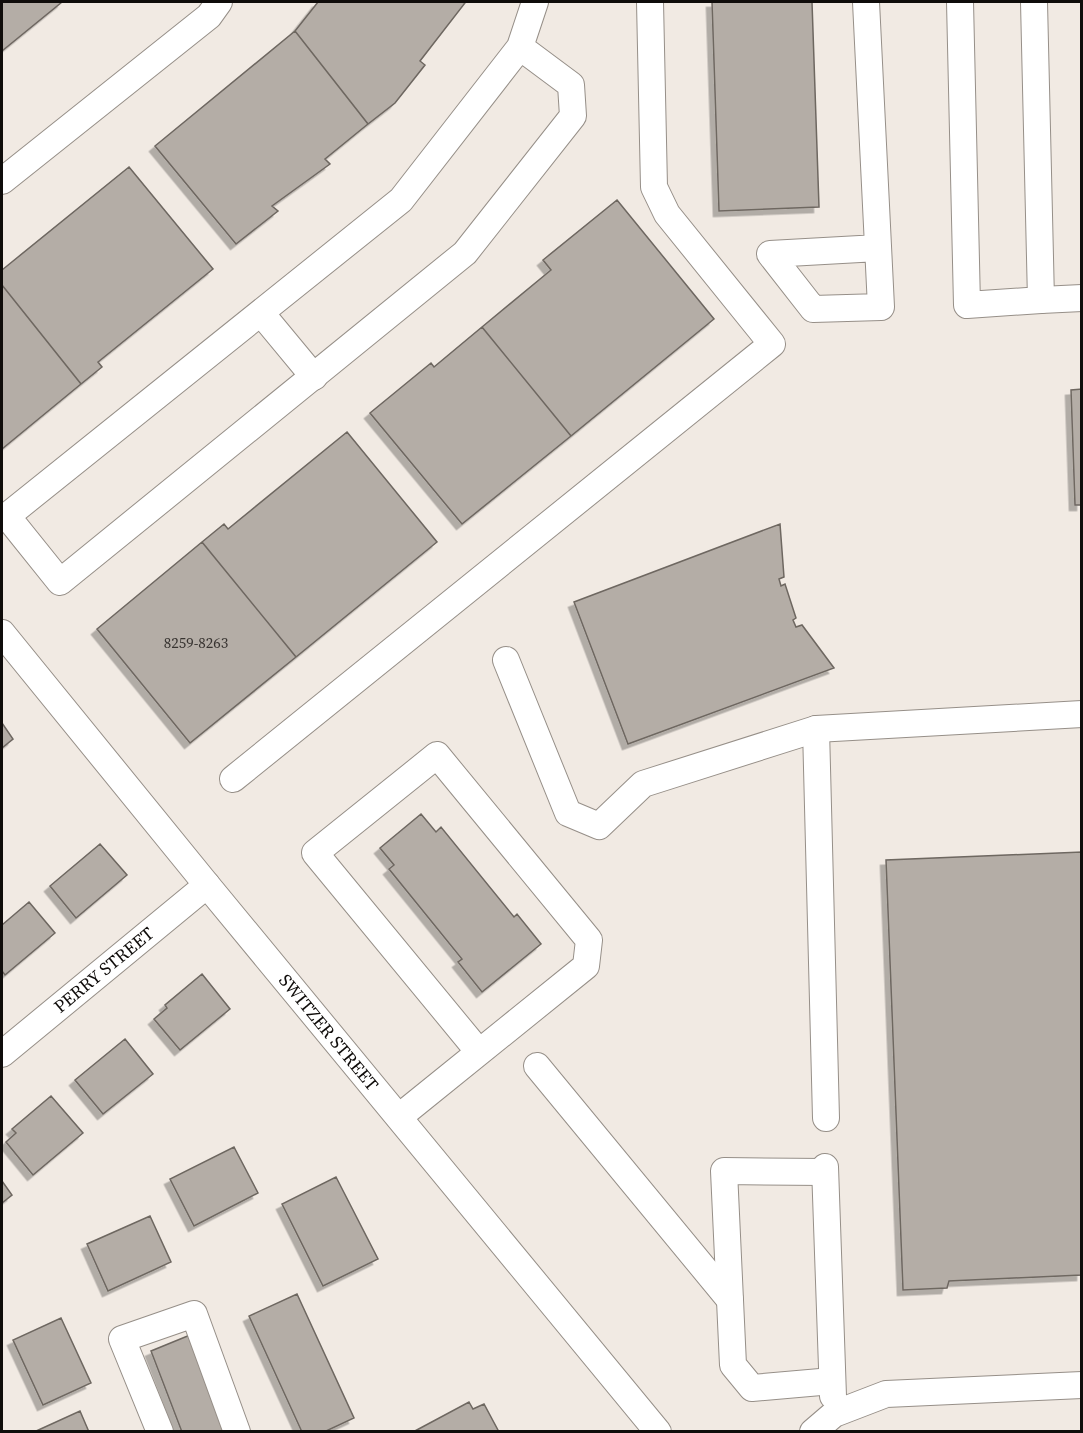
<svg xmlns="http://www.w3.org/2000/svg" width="1083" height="1433" viewBox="0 0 1083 1433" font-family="'Source Serif 4',serif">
  <defs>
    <filter id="shadow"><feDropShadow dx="-5.5" dy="5.5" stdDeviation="0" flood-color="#0004"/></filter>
  </defs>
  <rect width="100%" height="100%" fill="#f1eae3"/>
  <path fill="#b4ada6" stroke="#6e6761" stroke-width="1.5" filter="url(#shadow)" d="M2,2H62L2,51Z
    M318,2H462L465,3L420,61L425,65L395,103L368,124L295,31Z
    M712,2H812L819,207L719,211Z
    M295,31L368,124L325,159L330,164L272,206L278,211L236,244L155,146Z
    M129,167L213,269L98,362L102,367L81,384L2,285V270Z
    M617,200L714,319L571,436L482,327L551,270L543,260Z
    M2,285L81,384L2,449Z
    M482,327L571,436L462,524L370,413L431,363L434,367Z
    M1082,389V505H1075L1071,390Z
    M347,432L437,542L296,657L202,542L224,524L228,529Z
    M780,524L784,577L779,579L781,586L785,584L796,618L793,620L796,627L802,625L834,668L628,744L574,602Z
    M202,542L296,657L190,743L97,629Z
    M2,723L13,739L2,748Z
    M421,814L436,832L441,827L514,917L517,914L541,944L482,992L458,962L462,959L389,869L394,865L380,848Z
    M100,844L127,875L76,918L50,886Z
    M1082,852V1275L949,1281L947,1288L903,1290L886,860Z
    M29,902L55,933L5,975L2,971V925Z
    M202,974L230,1009L180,1050L154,1019L167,1008L165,1005Z
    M125,1039L153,1074L103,1114L75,1080Z
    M51,1096L83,1133L33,1175L6,1142L16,1133L12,1129Z
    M234,1147L258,1193L194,1226L170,1179Z
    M336,1177L378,1259L323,1286L282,1204Z
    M2,1181L12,1195L2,1203Z
    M150,1216L171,1262L108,1291L87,1244Z
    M297,1294L354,1418L324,1432H302L249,1316Z
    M61,1318L91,1383L43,1405L13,1340Z
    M190,1335L228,1432H182L151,1351Z
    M469,1402L473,1409L484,1404L499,1432H413Z
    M80,1411L89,1432H34Z"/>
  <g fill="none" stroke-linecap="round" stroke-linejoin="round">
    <g stroke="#968f88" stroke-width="28">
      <g id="minor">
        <path d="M866,2L881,307L813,309L770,254L878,248"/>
        <path d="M960,2L967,305L1041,300L1034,2"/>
        <path d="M520,47L571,85L573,116L465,253L60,582L7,516L401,200L520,47L535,2"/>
        <path d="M2,181L209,16L219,2"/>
        <path d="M1041,300L1082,298"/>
        <path d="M261,313L314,377"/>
        <path id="s1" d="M2,633L207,885L658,1432"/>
        <path d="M506,660L568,813L599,826L643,784L816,729L1082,714"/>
        <path d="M816,729L826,1118"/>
        <path d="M233,779L772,344L667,214L654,187L650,2"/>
        <path id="s2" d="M2,1054L207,885"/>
        <path d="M537,1066L730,1300"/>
        <path d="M399,1117L586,966L589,940L437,755L315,853L479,1052"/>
        <path d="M825,1167L833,1396"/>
        <path d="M825,1172L724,1171L733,1365L752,1388L832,1381"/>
        <path d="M160,1432L122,1339L194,1314L237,1432"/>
        <path d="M813,1432L834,1414L886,1394L1082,1385"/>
      </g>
    </g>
    <use href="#minor" stroke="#fff" stroke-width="26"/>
  </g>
  <g text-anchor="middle" stroke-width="4.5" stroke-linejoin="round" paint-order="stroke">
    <g font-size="15" fill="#383431">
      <text x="196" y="648">8259-8263</text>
    </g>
    <g font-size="18" fill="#0f0c0a" stroke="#fff">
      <text dy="6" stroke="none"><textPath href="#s2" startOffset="132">PERRY STREET</textPath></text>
      <text dy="6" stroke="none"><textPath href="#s1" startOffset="516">SWITZER STREET</textPath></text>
    </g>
  </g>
  <rect width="1083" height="1433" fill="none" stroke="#0f0c0a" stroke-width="6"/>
</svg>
